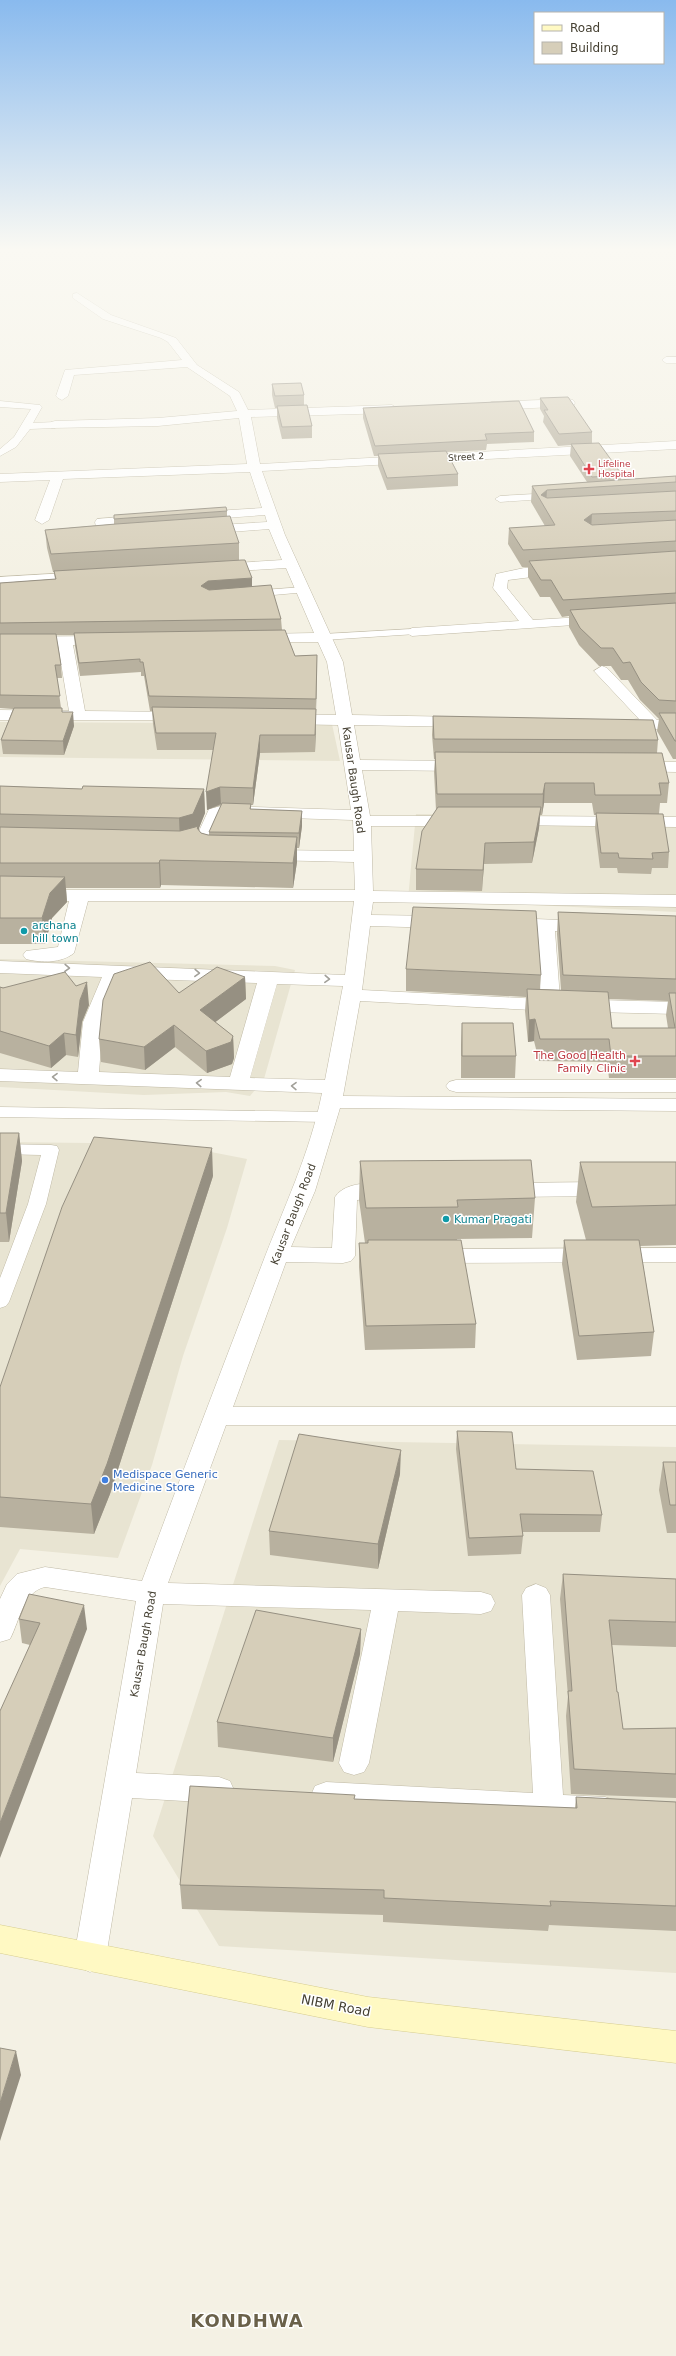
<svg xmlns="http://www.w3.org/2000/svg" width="676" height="2356" viewBox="0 0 676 2356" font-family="'DejaVu Sans',sans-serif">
  <rect width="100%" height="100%" fill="#f4f1e4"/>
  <path fill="#e8e4d2" d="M0,722L332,724L340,761L0,757Z
    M416,814L676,817V912L408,899Z
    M0,959L275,966L295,970L264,1079L250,1096L226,1092L144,1095L0,1087Z
    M0,1142L89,1143L206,1151L247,1159L227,1228L183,1356L152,1465L118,1558L20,1549L0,1586Z
    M279,1440L676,1447V1973L219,1946L153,1836Z"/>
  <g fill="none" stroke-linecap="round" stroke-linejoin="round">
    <g stroke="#c0baa6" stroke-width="1">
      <path id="service" d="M676,357V363H666L662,360L666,357Z
        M0,401L40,405L42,407L33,423L55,422L60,425L55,428L30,429L16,447L0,456V449L14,437L31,409L0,407Z
        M554,493L558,494V498L500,502L495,499L500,496Z
        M303,587L307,588V592L251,597L245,594L251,591Z
        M412,629L418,632L416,634L324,640L318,637L324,634Z
        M0,1107L328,1112L334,1114L336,1117L334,1120L328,1122L0,1117Z
        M0,1144L51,1145L57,1146L59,1150L46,1204L9,1302L6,1306L0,1308V1278L28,1204L41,1155L0,1154Z"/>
    </g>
    <g stroke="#c0baa6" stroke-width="1">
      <path id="minor" d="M77,293L111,315L176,338L197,365L239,392L248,410L392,405L398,409L392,413L251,417L260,464L676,441V449L262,471L285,535L343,662L352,715L463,717L469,719L471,722L469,725L463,727L354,725L360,760L465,761L471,762L473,766L471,770L465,771L362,770L370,816H459L465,817L468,821L465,825L459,826H371L373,891L676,895V907L373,902L371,915L442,916L449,918L451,922L449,926L442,928L370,926L362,990L541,999L536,931L501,928L499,924L501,920L508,918L588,921L595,923L597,927L595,931H555L560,999L676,1002V1014L551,1011L360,1001L343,1096L676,1099V1111L340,1108L315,1191L291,1247L332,1248L335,1197C346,1180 379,1182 397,1186L400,1191L397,1196L357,1200L355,1256L351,1261L343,1263L286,1262L233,1407H676V1425H226L168,1583L481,1592L491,1595L495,1603L491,1611L481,1614L398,1611L369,1763L364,1772L354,1775L344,1772L339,1763L371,1610L163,1604L136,1773L219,1777L230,1781L234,1790L230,1799L219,1803L132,1798L106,1957L101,1967L90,1972L79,1967L74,1957L136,1601L45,1587C23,1592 20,1620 10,1639L0,1642V1599L7,1584L17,1574L45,1567L142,1581C181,1476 221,1371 261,1267C283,1209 310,1154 322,1093L0,1081V1069L78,1072L83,1022L102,977L0,973V961L345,975L354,901H88L74,953C62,963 41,963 26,959L23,955L26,951L58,947L69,901L0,900V890H355L354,862L268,860L262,859L259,855L262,851L268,850L354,851L353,820L222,816L208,847L184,853L178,852L175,848L178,844L195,840L209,809L221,806L351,810L338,725L285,724L279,722L277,719L279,716L285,714L336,715L327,662L318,642H259L252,638L259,634L314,633L286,568L219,572L212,568L219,564L282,560L269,529L204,534L197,530L204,526L267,522L265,515L198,520L191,516L198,512L262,508L250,472L63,479L49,520L42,524L35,520L50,480L0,482V474L247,464L239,418L158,426L51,428L49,425L51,422L55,421L158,418L237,411L230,396L187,367L74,375L68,396L62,400L58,398L56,396L65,370L182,360L168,342L161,338L103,319L73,298V294ZM121,978L257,983L230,1077L99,1072L103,1022ZM277,984L343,986L325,1080L250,1078Z
        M569,399L573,400L575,403L573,406L491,410L485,406L491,402Z
        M144,515L151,519L149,522L109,525L111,532H129L131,535L129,538L105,541L98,537L95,522L97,519Z
        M559,566L564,567L566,570L564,573L508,580L507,588L533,620L598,616L605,620L603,623L412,636L405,632L412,628L519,621L493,588L496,574L524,568Z
        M84,572L91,576L89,579L0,585V577Z
        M105,636L110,637L112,640L110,643L73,645L85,711L183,712L189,714L191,717L189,720H0V710L69,711L58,645H0V637Z
        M602,666L607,668L657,720H676V730L619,727L617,724L619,721L639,719L594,671Z
        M636,762H676V772L630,771L628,767L630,763Z
        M509,816L676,817V827L503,825L500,821L503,817Z
        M456,1080H676V1092H456L449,1090L446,1086L449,1082Z
        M607,1182L615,1184L618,1189L615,1194L607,1196L503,1197L495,1195L492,1190L495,1185L503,1183Z
        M676,1248V1262L433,1263L425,1261L421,1256L425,1251L433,1249Z
        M536,1584L546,1588L550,1595L563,1795L605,1797L616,1801L620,1810L616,1819L605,1823L326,1808L315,1804L311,1795L315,1786L326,1782L533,1793L522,1595L526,1588Z"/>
    </g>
    <g stroke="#d7ce90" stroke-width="1">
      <path id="secondary" d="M0,1925L368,1997L676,2031V2063L368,2027L0,1953Z"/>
    </g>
    <use href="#service" fill="#fff" fill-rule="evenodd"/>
    <use href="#minor" fill="#fff" fill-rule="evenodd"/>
    <use href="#secondary" fill="#fff9c3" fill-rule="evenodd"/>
  </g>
  <path fill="#b8b19f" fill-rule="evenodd" d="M272,384L304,395V405L312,426V438L282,439L277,418V408H275L272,395Z
    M540,398L592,432V443L622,475L621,480L676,476V759H673L657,731L659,719L640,700L628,680H621L611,666H599L579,645L569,627V616L562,617L550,597H540L528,577V567H522L508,544L509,528L545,526L531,502L532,486L587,482L570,456L571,445L558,446L543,422L544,416L540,409Z
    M363,408L534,432V442L487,444L486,450L447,452L458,474V486L387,490L378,466V456H374L363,418Z
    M227,511V516L239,543V560L252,578V586L281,619L282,630L295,656L317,655L315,752L260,753L253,805H251V809L302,811V826L299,848H297V862L293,888L161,885L160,888H66L67,902L52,918L45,944H0V786L82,789H204L205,813L199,828V831L201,833L209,835V832L222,805L207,810L214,750H157L153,724L152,711H150L144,676H141V672L80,676L75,646L74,635H56L61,665L62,678H57L61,708L62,712L74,726L64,755L3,754L1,740L13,709L0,708V583L55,579L54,572H53L47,548L45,530L114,524V515Z
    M433,716L658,740L657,753L669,783L667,803H660L659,814L669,852L668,868H652L651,874L618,873L617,868H600L595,828L596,815H594L592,803H544L542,815H540L539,828L532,863L484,864L482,891L416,890V869L436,810L434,772L435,759H434L432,735Z
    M558,912L676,916V1078H609L607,1062L539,1061L534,1041L528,1042L525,1011L526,997L406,991V969L541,975L540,989L561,990L557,934ZM608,999L668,1001L666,1015L668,1028H612Z
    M245,977L246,999L215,1022L233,1036L234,1058L232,1064L207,1073L175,1047L145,1070L101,1062L99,1039L179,993Z
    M0,987L89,1005L82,1022L78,1057L66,1055L51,1068L0,1053Z
    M462,1023L516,1056L515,1078H461V1045Z
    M0,1133H19L22,1161L9,1242H0Z
    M360,1161L535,1198L532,1238L457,1239L476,1324L475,1348L365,1350L359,1267V1243H365L359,1200Z
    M580,1162H676V1245L640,1246L654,1332L651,1356L577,1360L562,1264L564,1240H586L576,1202Z
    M213,1176L110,1494L94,1534L0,1527V1387Z
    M457,1431L516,1469L602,1515L600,1532H522L523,1536L521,1554L468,1556L456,1449Z
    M663,1462H676V1533H667L659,1490Z
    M400,1474L378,1569L270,1555L269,1531Z
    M563,1574L676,1579V1647L612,1645L617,1692L623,1729L676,1728V1798L571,1794L566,1716L568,1696L560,1599Z
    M19,1619L87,1629L30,1645L22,1643Z
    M361,1629L360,1654L333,1762L218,1747L217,1722Z
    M576,1797L676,1802V1931L549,1925L548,1931L383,1922V1915L182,1909L180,1885L355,1799L575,1808Z"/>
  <path fill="#969082" d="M547,490L546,506L541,495Z
    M592,514L591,530L584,520Z
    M252,578V590L209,594L201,586L208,581Z
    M317,655V669L316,713V699Z
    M316,709V726L315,752V735Z
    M73,712L74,726L64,755L63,741Z
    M260,735V753L253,805V788Z
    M545,783L544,803L542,815L543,794Z
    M220,787L221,804L207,810L206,792Z
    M204,789L205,813L199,828L200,851L180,842L179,818Z
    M541,807L539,828L532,863L534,842Z
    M302,811V826L299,848V833Z
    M297,837V862L293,888V863Z
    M485,843L484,864L482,891L483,870Z
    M160,860L161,885L160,888L159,863Z
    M65,877L67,902L52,918L45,944L42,918L50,893Z
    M245,977L246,999L201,1033L200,1010Z
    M87,982L89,1005L82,1022L78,1057L76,1035L80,1000Z
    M535,1019L534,1041L528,1042L529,1020Z
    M174,1025L175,1047L145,1070L144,1047Z
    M64,1033L66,1055L51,1068L49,1046Z
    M233,1036L234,1058L232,1064L207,1073L206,1051Z
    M19,1133L22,1161L9,1242L6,1213Z
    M212,1148L213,1176L110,1494L94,1534L91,1504Z
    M401,1450L400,1474L378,1569V1544Z
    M84,1605L87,1629L0,1858V1823Z
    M361,1629L360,1654L333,1762V1738Z
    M16,2051L21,2075L0,2141V2103Z"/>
  <path fill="#d6ceb9" stroke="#969082" d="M301,383L304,395L275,396L272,384Z
    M568,397L592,432L559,434L544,410H548L540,398Z
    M519,401L534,432L485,434L487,440L375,446L363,408Z
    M307,405L312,426L282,427L277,406Z
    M599,443L622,475L592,477L571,444Z
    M446,451L458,474L387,478L378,454Z
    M676,476V482L547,490L541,495L547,498L676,491V511L592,514L584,520L592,525L676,520V541L523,550L509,528L555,525L532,486Z
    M226,507L227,511L114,519V515Z
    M230,516L239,543L51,554L45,530L116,524Z
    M676,551V593L563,600L551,580H541L529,561Z
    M242,560H245L252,578L208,581L201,586L209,590L271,585L281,619L0,623V583L56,579L54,571Z
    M676,603V701L659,700L641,682L630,662L623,663L613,648H601L580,628L570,610Z
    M285,630L295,656L317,655L316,699L149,696L143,662H140V659L79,663L74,633Z
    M0,634H56L61,665H55L60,696L0,695Z
    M152,707L316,709L315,735H260L253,788L220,787L206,792L216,733H156Z
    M14,708H62V712H73L63,741L1,740Z
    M659,713H676V741H675Z
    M433,716L653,720L658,740L434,739Z
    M435,752L662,753L669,783H659L661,795H595L594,783H545L543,794H437Z
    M0,786L82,789L83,786L204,789L193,814L179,818L0,814Z
    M222,803L251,804L250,809L302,811L299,833L209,832Z
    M438,807H541L534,842L485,843L483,870L416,869L422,831Z
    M596,813L663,814L669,852L652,853L653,859L619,858L618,853H601Z
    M199,826L197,828L201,833L208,835L297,837L293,863L160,860L159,863H0V827L180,831Z
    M0,876L65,877L50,893L42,918H0Z
    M413,907L536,911L541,975L406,969Z
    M558,912L676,916V979L563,975Z
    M150,962L179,993L217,967L245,977L200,1010L233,1036L231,1042L206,1051L174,1025L144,1047L99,1039L103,1000L114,974Z
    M65,972L76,986L87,982L80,1000L76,1035L64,1033L49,1046L0,1031V987L3,988Z
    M527,989L608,992L612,1028H675L669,993H676V1056H611L609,1039H540L535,1019L529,1020Z
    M462,1023H513L516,1056H462Z
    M0,1133H19L6,1213H0Z
    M94,1137L212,1148L107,1464L91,1504L0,1497V1387L62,1207Z
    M531,1160L535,1198L457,1200L458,1207L366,1208L360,1161Z
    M580,1162H676V1205L592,1207Z
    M368,1240H461L476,1324L366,1326L359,1243H368Z
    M564,1240H639L654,1332L579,1336Z
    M457,1431L512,1432L516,1469L593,1471L602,1515L520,1514L523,1536L469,1538Z
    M299,1434L401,1450L378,1544L269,1531Z
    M663,1462H676V1505H670Z
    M563,1574L676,1579V1622L609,1620L617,1692H618L623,1729L676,1728V1774L574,1769L568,1691H572Z
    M29,1594L84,1605L0,1823V1711L40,1623L19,1619Z
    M256,1610L361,1629L333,1738L217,1722Z
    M190,1786L355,1795L354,1799L577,1808L576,1797L676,1802V1906L550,1901L551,1906L384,1898V1890L180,1885Z
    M0,2048L16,2051L0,2103Z"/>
  <defs><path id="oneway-chevron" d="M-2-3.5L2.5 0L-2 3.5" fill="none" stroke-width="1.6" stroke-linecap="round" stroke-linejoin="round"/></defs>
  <g stroke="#a2a099">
    <use href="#oneway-chevron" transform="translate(67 968) rotate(2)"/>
    <use href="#oneway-chevron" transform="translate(197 973) rotate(2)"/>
    <use href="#oneway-chevron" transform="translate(327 979) rotate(3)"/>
    <use href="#oneway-chevron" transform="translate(55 1077) rotate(-179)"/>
    <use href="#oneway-chevron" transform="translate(199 1083) rotate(-177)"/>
    <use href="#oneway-chevron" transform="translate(294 1086) rotate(-179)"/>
  </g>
  <linearGradient id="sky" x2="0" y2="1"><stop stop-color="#89baee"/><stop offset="0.43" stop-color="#faf9f3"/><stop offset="1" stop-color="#faf9f3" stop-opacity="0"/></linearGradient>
  <rect width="676" height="580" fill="url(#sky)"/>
  <g fill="#e0444e" stroke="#fff" stroke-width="1.5">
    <path d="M587 463h4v4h4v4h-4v4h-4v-4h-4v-4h4z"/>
    <path d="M633 1055h4v4h4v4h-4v4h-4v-4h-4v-4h4z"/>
  </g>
  <g fill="#0f9aa8" stroke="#fff" stroke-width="1.5">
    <circle cx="24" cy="931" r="4"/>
    <circle cx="446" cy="1219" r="4"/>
  </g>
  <circle fill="#3f7fe0" stroke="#fff" stroke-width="1.5" cx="105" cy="1480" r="4"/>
  <g text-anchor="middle" stroke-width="3" stroke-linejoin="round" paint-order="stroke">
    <g font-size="9" fill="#464133" stroke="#fff">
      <text transform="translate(466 457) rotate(-3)" y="3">Street 2</text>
    </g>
    <g font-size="9" fill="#be3a42" stroke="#fff" text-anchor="start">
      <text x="598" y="467">Lifeline<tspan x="598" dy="10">Hospital</tspan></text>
    </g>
    <g font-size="11" fill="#464133" stroke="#fff">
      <text transform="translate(354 780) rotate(82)" y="4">Kausar Baugh Road</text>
      <text transform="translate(293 1214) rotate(-69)" y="4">Kausar Baugh Road</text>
      <text transform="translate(143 1644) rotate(-80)" y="4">Kausar Baugh Road</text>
    </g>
    <g font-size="11" fill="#0d838f" stroke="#fff" text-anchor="start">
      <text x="32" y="929">archana<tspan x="32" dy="13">hill town</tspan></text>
      <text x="454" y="1223">Kumar Pragati</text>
    </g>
    <g font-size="11" fill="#be3a42" stroke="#fff" text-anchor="end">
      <text x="626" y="1059">The Good Health<tspan x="626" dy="13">Family Clinic</tspan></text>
    </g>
    <g font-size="11" fill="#366cbe" stroke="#fff" text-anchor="start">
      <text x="113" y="1478">Medispace Generic<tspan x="113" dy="13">Medicine Store</tspan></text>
    </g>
    <g font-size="13" fill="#464133" stroke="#fff">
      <text transform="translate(336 2005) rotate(11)" y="5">NIBM Road</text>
    </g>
    <g font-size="18" font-weight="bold" letter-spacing="1" fill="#6a614a" stroke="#fff">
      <text x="247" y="2327">KONDHWA</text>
    </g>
  </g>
  <rect x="534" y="12" width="130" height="52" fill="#ffffff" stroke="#b5b3ad"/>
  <rect x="542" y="25" width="20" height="6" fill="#fff9c3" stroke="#b5b3ad"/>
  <text x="570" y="32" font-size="12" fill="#464133">Road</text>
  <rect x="542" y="42" width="20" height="12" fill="#d6ceb9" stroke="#b5b3ad"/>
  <text x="570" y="52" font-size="12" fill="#464133">Building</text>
</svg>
